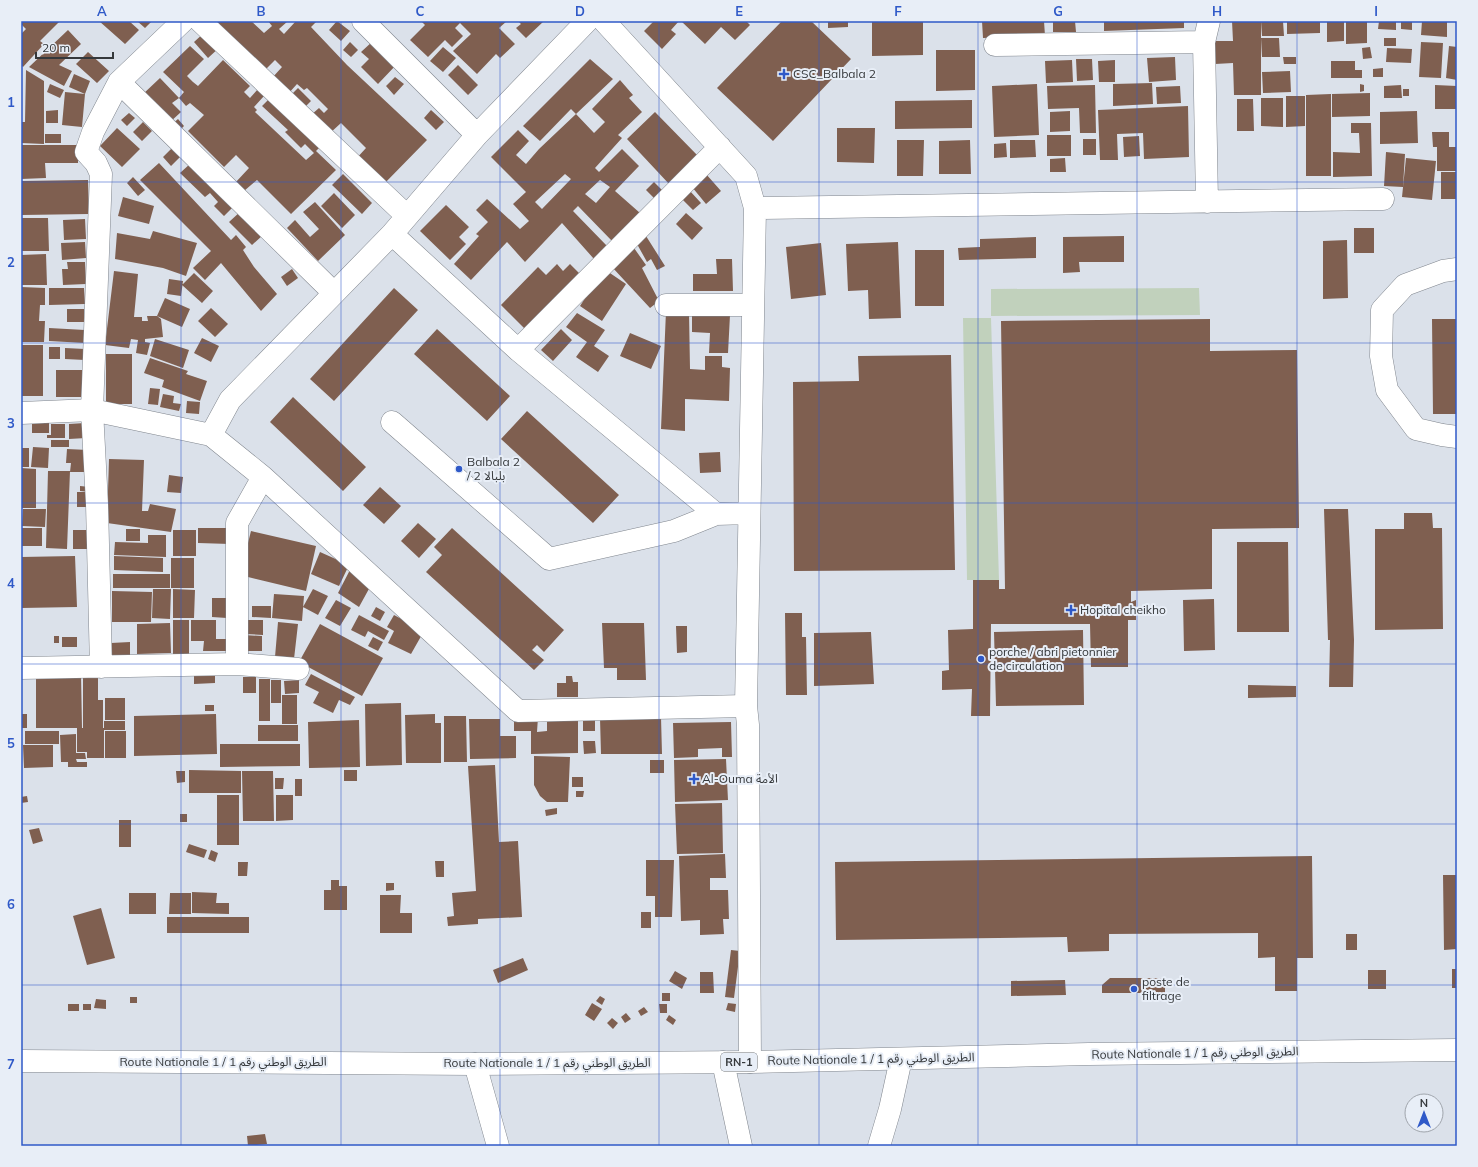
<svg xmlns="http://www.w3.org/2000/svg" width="1478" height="1167" viewBox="0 0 1478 1167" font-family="Mulish,'Noto Sans Arabic',sans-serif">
  <rect width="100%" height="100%" fill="#dbe1ea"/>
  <path fill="#c1d1bc" d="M1199,288L1200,315L991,316V289Z
    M963,318H991L999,580H967Z"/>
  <path fill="#7f5f50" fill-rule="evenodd" d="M21,21H57L59,22L40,41L44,44L23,67L21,65V34L26,29L21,24Z
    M99,21H129L139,30L125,44Z
    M137,21H152L145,28Z
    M213,21H251L264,33L272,26L268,21H288L279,29L284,34L296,21H317L311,27L347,65L427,140L383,185L355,160L366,148L341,123L329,134L311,115L319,108L324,113L328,109L307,88L304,90L297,84L288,94L272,78L282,67L275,60L264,71Z
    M337,21L350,31L341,41L329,30Z
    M421,21H507L499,28L515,44L500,58L496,54L477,74L453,51L471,34L460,23L455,28L463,36L452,47L445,40L428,57L410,40L425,25Z
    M518,21H544L526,38L516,28L521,24Z
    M654,21H679L671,30L676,34L662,49L644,31Z
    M681,21H746L750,25L735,40L721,27L705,44Z
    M782,21H811L851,59L773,141L717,88Z
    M828,21H848V27L828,28Z
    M872,21H923V55L872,56Z
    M982,21H1044L1045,36L983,38Z
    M1053,21H1075L1076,32H1053Z
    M1104,21H1184V28L1104,31Z
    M1232,21H1261V95H1234L1233,63L1215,64V41H1233Z
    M1261,21H1283L1284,36H1262Z
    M1287,21H1320V33L1287,34Z
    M1327,21H1344V41L1327,42Z
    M1346,21H1367V43L1346,44Z
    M1379,21H1396V30L1378,29Z
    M1401,21H1412V30L1401,29Z
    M1422,21H1447V37L1421,35Z
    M68,30L81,44L59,65L72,71L64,86L29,67Z
    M205,32L220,47L208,58L194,42Z
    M1261,38H1279L1280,57H1262Z
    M1384,38H1396V46H1384Z
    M373,41L397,64L378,84L361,67L369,59L361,52Z
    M350,42L358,50L351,57L343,50Z
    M1421,42L1443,43L1441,78L1419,77Z
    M190,46L204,59L187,76L193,82L198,86L223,60L250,86L244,92L250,98L258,89L264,96L254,107L257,110L255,112L306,160L314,153L305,144L301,148L285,132L288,130L262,106L274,94L324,143L316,151L336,170L291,214L257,180L244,191L235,183L249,168L236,155L224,167L188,131L204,115L190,103L186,106L179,98L172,103L181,112L169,123L142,95L160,78L179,98L184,92L163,72Z
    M1449,46L1457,47V80L1446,78Z
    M443,47L456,58L443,72L430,61Z
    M1370,47L1372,58L1363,59L1362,48Z
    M1387,48L1412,49L1411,63L1386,62Z
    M936,50H975V90L936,91Z
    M88,52L109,71L97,83L76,64Z
    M1175,57L1176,80L1149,82L1147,58Z
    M1283,57H1296V64H1284Z
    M590,59L613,79L576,114L571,109L540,141L523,126Z
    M1076,59H1092L1093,80L1077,81Z
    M1072,60L1073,82L1046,83L1045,61Z
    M1115,60V82H1099L1098,61Z
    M1331,61H1355V70H1362V78H1331Z
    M458,65L478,85L468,95L448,75Z
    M1383,68V77H1373V69Z
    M26,70L44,81V144L21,143V122H25Z
    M1290,71L1291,92L1263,93L1262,72Z
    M74,74L90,81L85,94L82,127L62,125L65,92L85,94L69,87Z
    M395,77L404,84L394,95L386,86Z
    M620,80L633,95L629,98L642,112L618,135L622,138L595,168L599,172L622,149L639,166L615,191L640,213L612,241L578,206L573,211L607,246L594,259L562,223L525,262L507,242L471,280L454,264L479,236L476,234L488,222L476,210L487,199L520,229L529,221L513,204L526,192L491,157L518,130L529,141L516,155L526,164L539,149L576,114L594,133L605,122L592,109ZM565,174L571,179L542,209L535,202ZM600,180L610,187L596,203L585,194Z
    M1152,83L1153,104L1113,106V84Z
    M50,84L64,90L60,98L47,92Z
    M1037,84L1039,135L994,137L992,86Z
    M1360,84L1364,85V91L1360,92Z
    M1095,85L1096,133H1080L1079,108L1048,109L1047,86Z
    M1401,85L1402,98H1384V86Z
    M1435,85L1457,86V109H1435Z
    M1180,86L1181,103L1157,104L1156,87Z
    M298,88L311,101L303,109L290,96Z
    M1403,89H1409V96H1403Z
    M1370,93V116L1332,117V94Z
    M1331,94V176H1306V95Z
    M1286,96H1305V126L1286,127Z
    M1261,98H1283V127L1261,126Z
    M1237,99H1253L1254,131H1237Z
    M972,100V128L895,129V101Z
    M1188,106L1189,157L1144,159L1143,133L1117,134L1118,160H1100L1098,110Z
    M58,110V123H46V111Z
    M431,110L444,122L436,130L424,118Z
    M1070,111V131L1050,132V112Z
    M1417,111L1418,143L1380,144V112Z
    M655,112L699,157L670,185L627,139Z
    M129,113L135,118L127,126L121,120Z
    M178,119L184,126L178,132L171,125Z
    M143,122L152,131L142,141L133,132Z
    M1351,123H1371L1372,176L1333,177V152L1360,153L1359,133H1351Z
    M117,128L140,149L122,167L100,146Z
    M837,128H875L874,163L837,162Z
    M1432,132H1449V147H1457V171H1437V147H1433Z
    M45,134H61V143H45Z
    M1047,135H1071V156H1047Z
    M1139,136L1140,156L1124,157L1123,137Z
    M1083,139H1096V155H1083Z
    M897,140H924L923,176H897Z
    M970,140L971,174H939V141Z
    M1010,140H1035L1036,157L1010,158Z
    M1006,143L1007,157L994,158V144Z
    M21,145H78V163H45L46,178L21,179Z
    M173,147L181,156L171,166L163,157Z
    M1386,152L1405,154L1403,187L1384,186Z
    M1065,158L1066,172H1050V159Z
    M1406,158L1436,161L1432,200L1402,197Z
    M159,163L231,240L236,235L246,247L243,250L254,267L277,294L261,311L221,263L205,280L193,268L211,251L140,180Z
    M191,163L234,206L224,216L214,206L218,202L210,193L205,197L180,173Z
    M1441,172H1457V199H1441Z
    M343,174L372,203L362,214L332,185Z
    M706,174L721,191L706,204L692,187Z
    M133,177L145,190L138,196L127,183Z
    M88,180L89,214L22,215L21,181Z
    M654,182L664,192L656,200L646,190Z
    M690,191L701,203L693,210L682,199Z
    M334,193L355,215L342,228L321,206Z
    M123,197L154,206L149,224L118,216Z
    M315,202L345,235L318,261L287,228L295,220L310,237L319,229L303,212Z
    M446,205L469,227L459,237L466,244L450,260L420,231Z
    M241,211L263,235L252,245L229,222Z
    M686,213L703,228L692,240L676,224Z
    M21,218H48L49,251H21Z
    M85,219L86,239L64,240L63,220Z
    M1354,228H1374V253H1354Z
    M153,231L197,243L186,276L163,268L115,259L117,233L150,239Z
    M646,236L665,266L657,270L651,259L647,262L637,244Z
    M1124,236V262H1079L1080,272L1063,273V237Z
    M1036,237V258L959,260L958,248L980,247V239Z
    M1347,240L1348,298L1323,299V241Z
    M85,242L86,258L62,260L61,243Z
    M898,242L901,318L869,319L868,290L848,291L846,244Z
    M821,243L826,295L791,299L786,247Z
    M634,248L646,265L642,268L659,301L650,308L612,267Z
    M915,250H944V306H915Z
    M46,254L47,285H21V255Z
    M716,259H732L733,291H693V274H717Z
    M67,262H85L86,284L63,285L62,269H68Z
    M557,264L563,271L570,264L581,275L526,330L501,305L538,267L546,275Z
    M292,269L298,278L287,286L281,277Z
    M604,269L626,284L602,321L580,306Z
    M114,271L138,274L134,317H142V321H148L147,316H157L165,298L190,309L182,327L157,316L161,319L163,337L145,339V342L150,343L147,355L136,353L138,340L131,339L129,348L105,345Z
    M194,273L213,291L202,303L182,285Z
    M169,279L183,281L181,296L167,294Z
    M21,287L45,288V305H40L39,321H45L44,342H21Z
    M49,288H84L85,304L49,305Z
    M394,288L418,310L334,401L310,379Z
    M211,308L228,324L215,337L198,321Z
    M67,309H84V322H67Z
    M666,311L689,312L690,369L705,370V356H722V367L730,368L729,401L685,399V431L661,429Z
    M692,312L730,315L728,353H709L710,333L692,332Z
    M577,313L605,330L594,346L609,356L598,372L576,357L587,342L566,327Z
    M1210,319V351L1297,350L1299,528L1212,529V589L1131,591V602L1136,600V620H1128V667H1091L1090,624H991L990,716H971L972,689L942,690V671L949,670L948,630L973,629V580H999V589H1005L1001,321Z
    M1432,319H1457V414H1433Z
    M49,328L85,330V343L49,341Z
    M437,329L510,396L487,421L414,354Z
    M561,329L572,340L553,361L541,350Z
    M630,333L661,346L651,369L620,356Z
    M202,338L219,346L211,362L194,353Z
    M155,339L189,350L183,368L150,356Z
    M21,345H43V396H21Z
    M49,347H60V359H49Z
    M65,348L85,349V360L65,359Z
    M106,354H132V404H106Z
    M951,355L955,570L794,571L793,382L859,381L858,356Z
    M150,358L188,371L186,374L207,381L200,401L162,387L164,380L144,373Z
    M56,370H85L84,397H56Z
    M150,388L160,389L158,405L148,404Z
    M163,394L174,396L173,403L181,404L179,411L160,407Z
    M293,397L366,467L343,491L270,422Z
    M187,401L200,402L199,414L186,413Z
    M527,411L619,495L593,523L501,439Z
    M32,423H49V433H32Z
    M85,423L86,438L69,439V424Z
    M51,424H65V438H47V435H51Z
    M51,440H69V447H51Z
    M33,447L49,448L48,468L31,467Z
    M21,448H29V467H21Z
    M67,449L88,450V472H70L71,463H66Z
    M720,452L721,472L700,473L699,453Z
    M109,459L144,460L142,511H148L150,504L176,509L171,532L107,523Z
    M21,468L36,469V508H21Z
    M48,471H70L67,549L46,548Z
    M169,475L183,477L181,493L167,492Z
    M80,486L90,487V492L80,491Z
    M380,487L401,506L384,524L363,505Z
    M77,492H88V507H77Z
    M23,509H46L45,527L22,526Z
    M1324,509H1348L1354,640H1335H1354L1353,687H1329L1330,640H1328Z
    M1404,513H1432L1433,528H1442L1443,629L1375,630V529H1404Z
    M418,523L436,539L419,558L401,541Z
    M21,528H42V546H21Z
    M198,528H230V544L198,543Z
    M452,528L564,630L544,652L537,645L532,650L544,660L534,670L426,572L442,555L434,547Z
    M126,529H140V541H126Z
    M73,530H88V549H73Z
    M173,530H196V556H173Z
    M251,531L316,546L306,591L240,575Z
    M148,535H166V557L114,555L115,542L148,543Z
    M1237,542H1288L1289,632H1237Z
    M320,552L349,565L339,586L311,574Z
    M75,556L77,607L21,608V557Z
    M114,556L163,558V572L114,570Z
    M171,558H194V588H171Z
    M351,568L370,587L359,607L338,593Z
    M113,574H170V588H113Z
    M153,589H171L170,619L152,618Z
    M173,589L195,590L194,618H173Z
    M313,589L328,596L318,615L303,607Z
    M112,591L152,592L151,622H112Z
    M274,594L304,596L302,621L272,618Z
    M212,598H227V618L212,617Z
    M1214,599L1215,650L1184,651L1183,600Z
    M336,600L351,608L340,626L325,618Z
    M252,606H271V618L252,617Z
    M376,607L385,612L380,621L371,616Z
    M785,613H802V637H806L807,695H786Z
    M359,615L389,631L384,640L368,631L365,637L351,630Z
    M394,615L424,631L411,654L388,643L394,631L387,627Z
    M173,620H189V654H173Z
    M191,620H216V639H229V651H203L204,641H191Z
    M246,620H263V635L245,634Z
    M278,622L298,624L294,659L275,657Z
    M170,623L171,653L137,654V624Z
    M602,623H644L646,680H617V668H604Z
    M320,624L383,658L362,696L299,662Z
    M676,626H687V652L677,653Z
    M1083,630L1084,705L996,706L994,632Z
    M871,632L874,684L814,686V633Z
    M243,635L262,636V651H243Z
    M54,636H59V643H54Z
    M62,637H77V647H62Z
    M373,637L383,642L378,651L368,646Z
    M130,642V658H111V643Z
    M83,670H98V700H103V728H83Z
    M215,673V683L194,684V674Z
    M36,674H81L82,728H104V721H125V730H104V758H87V752H77V728H36Z
    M311,674L355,697L350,705L339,700L333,713L313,703L319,692L305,685Z
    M566,676H572L573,682H578V697H557V683H566Z
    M243,677H256V693H243Z
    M259,679H270V721H259Z
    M271,680H281V703H271Z
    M299,680V693L285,694L284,681Z
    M1248,685L1296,686V697L1248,698Z
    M282,695H297V724H282Z
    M105,698H125V720H105Z
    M401,703L402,765L366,766L365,704Z
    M205,705H214V711H205Z
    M21,714H27V728H21Z
    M216,714L217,754L134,756V716Z
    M435,714V723H441V763H406L405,715Z
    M444,716H466L467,762H444Z
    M514,716L538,717L537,732L547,731V719H578V753L531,754V731H514Z
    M661,717L662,754H601L600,718Z
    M469,719H500V736H516V758L470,759Z
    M359,720L360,767L309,768L308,722Z
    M583,720H595V731H583Z
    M731,722L732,757H722V748L698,749V757L674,758L673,723Z
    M258,725H298V741H258Z
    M25,731H59V744H25Z
    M105,731H126V758H105Z
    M76,734V753H85L86,759H76L77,762H87V767H68V762H61L60,735Z
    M583,741H595L596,753L584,754Z
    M220,744H300V766L220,767Z
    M23,745H53V767L24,768Z
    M534,756L570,757L568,802H547L540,796L534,785Z
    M726,759L728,800L675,802L674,760Z
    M650,760H664V773H650Z
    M495,765L499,842L518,841L522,917L478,919V924L448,926L447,917L454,916L452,893L476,891L468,766Z
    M189,770L241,771V793H189Z
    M344,770H357V781H344Z
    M176,771H185V782L177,783Z
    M242,771H273L274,821H243Z
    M572,777H583V787H572Z
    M275,778H284L283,789H275Z
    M295,779H302V796H295Z
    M576,791H584L583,797H576Z
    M217,795H239V845H217Z
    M276,795H293V820L276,821Z
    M27,796L28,802L21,803V797Z
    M722,803L723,853L677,854L675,804Z
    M557,808V814L546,816L545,810Z
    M180,814H187V822H180Z
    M119,820H131V847H119Z
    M39,828L43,841L33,844L29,830Z
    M189,844L207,850L204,858L186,852Z
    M211,850L218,853L215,862L208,859Z
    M725,854L726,878H710V890H728L729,919H723L724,934L700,935V920L681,921L679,856Z
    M1312,856L1313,958H1297V991H1275V957L1258,958V933L1109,934V951L1068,952L1067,937L836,940L835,862Z
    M646,860H674L672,917H655V896H646Z
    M435,861H444V877H436Z
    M238,862H248L247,876H238Z
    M1443,875H1457V949L1444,950Z
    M331,880H339V886H347V910H324V890H331Z
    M386,883H394V890L386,891Z
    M192,892L217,893L216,903H229V914L192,913Z
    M129,893H156V914H129Z
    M170,893H191V914H169Z
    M380,895H401L400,913H412V933H380Z
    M101,908L115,958L87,965L73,916Z
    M641,912H651V928H641Z
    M167,917H249V933H167Z
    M1346,934H1357V950H1346Z
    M731,950L740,951L734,998L725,997Z
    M523,958L528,970L498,983L493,970Z
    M1452,969H1457V988H1452Z
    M1368,970H1386V989H1368Z
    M675,971L687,978L682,989L669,981Z
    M700,972H713L714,993H700Z
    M1110,978H1165V993H1102V985Z
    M1065,980L1066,995L1011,996V981Z
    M662,993H670V1001H662Z
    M600,996L605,999L602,1005L596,1001Z
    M130,997H137V1003H130Z
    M96,999L106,1000V1009L94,1008Z
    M592,1003L602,1009L594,1021L585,1015Z
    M728,1003L736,1004L735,1012L726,1010Z
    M68,1004H79V1011H68Z
    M83,1004H91V1010H83Z
    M659,1004H667V1013H660Z
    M644,1007L648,1012L641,1016L638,1011Z
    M626,1013L631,1019L625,1023L621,1017Z
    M669,1015L676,1020L673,1025L666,1020Z
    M612,1018L618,1023L613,1029L607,1023Z
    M265,1134L267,1144L248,1146L247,1136Z"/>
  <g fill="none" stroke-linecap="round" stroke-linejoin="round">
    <g stroke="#80868e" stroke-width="23">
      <path id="minor" d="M200,21L407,216
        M363,21L477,135
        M587,21L477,135L392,234L230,400L211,435L263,477L518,711L746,706
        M604,21L746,176L755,208L746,706L748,725L750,1062
        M995,45L1204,42
        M119,82L334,293
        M1207,202L1204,42L1209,21
        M755,208L1383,199
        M392,234L518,350L716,514L749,513
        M1457,269L1443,271L1405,285L1382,310L1381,356L1387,390L1416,429L1442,435L1457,437
        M666,305H753
        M518,350L720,147
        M21,413L92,410L211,435
        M392,422L549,559L674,531L716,514
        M237,664V523L263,477
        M101,667L97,504L92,410L101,174L96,163L86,152L93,132L119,82L183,21
        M21,668L237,664L298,669
        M723,1062L741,1146
        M475,1064L498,1146
        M879,1146L890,1109L901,1059"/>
    </g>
    <g stroke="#80868e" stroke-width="23">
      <path id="major" d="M21,1061L475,1064L750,1062L1089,1054L1457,1050"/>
    </g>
    <use href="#minor" stroke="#fff" stroke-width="22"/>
    <use href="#major" stroke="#fff" stroke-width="22"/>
  </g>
  <path fill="none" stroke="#2f59c8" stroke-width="1" stroke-opacity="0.55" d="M181,21V1146M341,21V1146M500,21V1146M659,21V1146M819,21V1146M978,21V1146M1137,21V1146M1297,21V1146M21,182H1457M21,343H1457M21,503H1457M21,664H1457M21,824H1457M21,985H1457"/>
  <g fill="#2f59c8" stroke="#e8eef7" stroke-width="1.5">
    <path d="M782 68h4v4h4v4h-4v4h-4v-4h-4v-4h4z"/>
    <circle cx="459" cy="469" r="4"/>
    <path d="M1069 604h4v4h4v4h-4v4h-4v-4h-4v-4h4z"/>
    <circle cx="981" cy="659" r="4"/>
    <path d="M692 773h4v4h4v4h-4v4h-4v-4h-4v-4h4z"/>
    <circle cx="1134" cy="989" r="4"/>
  </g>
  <g text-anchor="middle" stroke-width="4" stroke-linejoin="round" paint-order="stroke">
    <rect fill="#e8eef7" stroke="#6b6f73" stroke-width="1" x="721" y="1053" width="36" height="18" rx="3"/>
    <g font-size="11" font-weight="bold" fill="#35383b">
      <text x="739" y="1066">RN-1</text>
    </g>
    <g font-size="12" fill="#35383b" stroke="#e8eef7" text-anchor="start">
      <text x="793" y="78">CSC_Balbala 2</text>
      <text x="467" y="466">Balbala 2<tspan x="467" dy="14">/ بلبالا 2</tspan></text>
      <text x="1080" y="614">Hopital cheikho</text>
      <text x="989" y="656">porche / abri pietonnier<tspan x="989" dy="14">de circulation</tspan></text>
      <text x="702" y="783">Al-Ouma الأمة</text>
      <text x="1142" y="986">poste de<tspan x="1142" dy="14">filtrage</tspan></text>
    </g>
    <g font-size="12" fill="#35383b" stroke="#e8eef7">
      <text transform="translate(1195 1053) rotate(-1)" y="4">Route Nationale 1 / الطريق الوطني رقم 1</text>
      <text transform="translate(871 1059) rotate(-1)" y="4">Route Nationale 1 / الطريق الوطني رقم 1</text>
      <text x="223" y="1066">Route Nationale 1 / الطريق الوطني رقم 1</text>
      <text x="547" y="1067">Route Nationale 1 / الطريق الوطني رقم 1</text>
    </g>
  </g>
  <rect width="1478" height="1167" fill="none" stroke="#e8eef7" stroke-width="44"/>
  <g transform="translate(1424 1113)"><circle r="19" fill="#e8eef7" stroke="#a0a5ac"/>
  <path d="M0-3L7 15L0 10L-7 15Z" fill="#2f59c8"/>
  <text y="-6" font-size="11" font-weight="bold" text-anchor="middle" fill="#35383b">N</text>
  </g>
  <path d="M36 52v6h77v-6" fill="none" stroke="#35383b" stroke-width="2"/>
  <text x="42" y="52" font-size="12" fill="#35383b" stroke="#e8eef7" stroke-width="3" paint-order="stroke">20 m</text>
  <rect x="22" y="22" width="1434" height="1123" fill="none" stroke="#2f59c8" stroke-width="1.5"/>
  <g font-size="13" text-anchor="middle" font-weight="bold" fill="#2f59c8">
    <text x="102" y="16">A</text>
    <text x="261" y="16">B</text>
    <text x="420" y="16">C</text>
    <text x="580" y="16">D</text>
    <text x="739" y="16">E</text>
    <text x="898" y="16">F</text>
    <text x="1058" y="16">G</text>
    <text x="1217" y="16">H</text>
    <text x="1376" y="16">I</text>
    <text x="11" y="107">1</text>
    <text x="11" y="267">2</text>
    <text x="11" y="428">3</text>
    <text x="11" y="588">4</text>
    <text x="11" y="748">5</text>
    <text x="11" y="909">6</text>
    <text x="11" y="1069">7</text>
  </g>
</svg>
